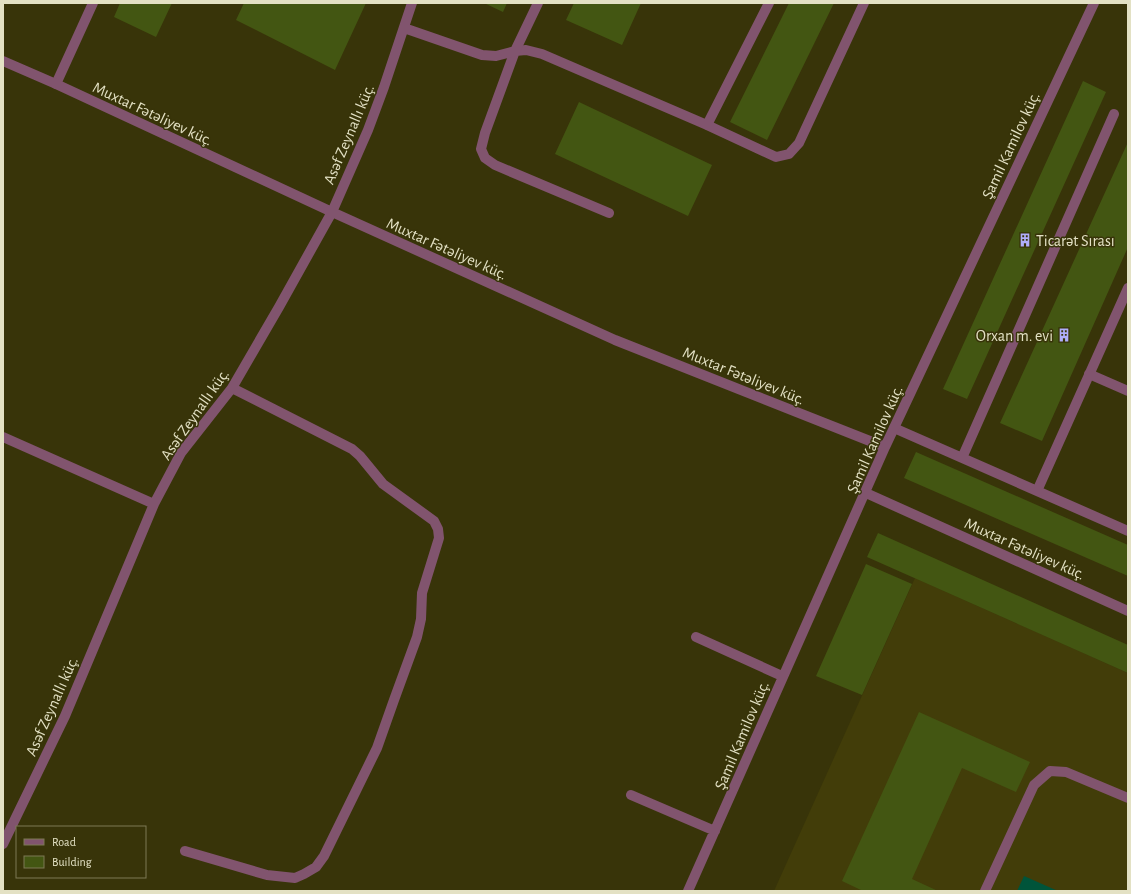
<svg xmlns="http://www.w3.org/2000/svg" width="1131" height="894" viewBox="0 0 1131 894" font-family="'Alegreya Sans',sans-serif">
  <rect width="100%" height="100%" fill="#383409"/>
  <path fill="#423d09" d="M915,578L1128,673V891H774Z"/>
  <path fill="#00543a" d="M1024,876L1058,891H1017Z"/>
  <path fill="#435612" d="M120,3H172L156,37L114,17Z
    M244,3H366L335,70L236,20Z
    M484,3H507L503,12Z
    M574,3H641L622,45L566,20Z
    M789,3H834L767,140L730,122Z
    M1083,81L1106,92L967,399L943,389Z
    M579,102L712,165L688,216L555,154Z
    M1128,142V247L1042,441L1000,423Z
    M916,452L1128,545V576L904,478Z
    M878,533L1128,645V673L867,557Z
    M866,564L912,584L862,695L816,676Z
    M919,712L1030,762L1016,792L962,768L912,879L938,891H863L842,881Z"/>
  <g fill="none" stroke-linecap="round" stroke-linejoin="round">
    <path stroke="#81546e" stroke-width="10" d="M56,84L93,3
      M707,125L769,3
      M609,213L495,165L485,158L481,149L485,133L515,51L526,50L542,54L707,125L776,157L789,154L799,143L864,3
      M1089,374L1128,391
      M894,428L1128,531
      M962,458L1114,114
      M1037,491L1128,288
      M985,891L1034,785L1050,771L1066,772L1128,798"/>
    <path stroke="#81546e" stroke-width="10" d="M404,28L482,55L496,56L515,51L538,3
      M3,61L56,84L332,212L615,340L885,447
      M3,437L154,504
      M866,493L1128,611
      M696,637L782,676
      M631,795L715,831
      M3,844L65,716L154,504L181,453L232,388L279,307L332,212L368,130L384,87L412,3
      M185,851L267,875L295,878L304,874L316,867L324,856L377,748L394,700L417,637L421,619L422,593L439,538L438,529L434,521L383,484L360,456L352,449L232,388
      M688,891L885,447L1094,3"/>
  </g>
  <defs>
    <g id="building-bare" transform="scale(1.08)"><path d="M-4-6H4V6H1V3H-1V6H-4ZM-2.5-4.3h1.7v1.8h-1.7ZM.8-4.3h1.7v1.8H.8ZM-2.5-1h1.7V.8h-1.7ZM.8-1h1.7V.8H.8Z" fill="#afaefa" stroke="#383409" stroke-width="2.5" paint-order="stroke"/></g>
  </defs>
  <g fill-rule="evenodd">
    <use href="#building-bare" x="1025" y="240"/>
    <use href="#building-bare" x="1064" y="335"/>
  </g>
  <g text-anchor="middle" stroke-width="3" stroke-linejoin="round" paint-order="stroke">
    <g font-size="16" fill="#e3e1c4" stroke="#383409">
      <text transform="translate(153 113) rotate(25)" y="6">Muxtar Fətəliyev küç.</text>
      <text transform="translate(348 134) rotate(-67)" y="6">Asəf Zeynallı küç.</text>
      <text transform="translate(1010 145) rotate(-65)" y="6">Şamil Kamilov küç.</text>
      <text transform="translate(447 248) rotate(24)" y="6">Muxtar Fətəliyev küç.</text>
      <text transform="translate(744 375) rotate(22)" y="6">Muxtar Fətəliyev küç.</text>
      <text transform="translate(194 414) rotate(-55)" y="6">Asəf Zeynallı küç.</text>
      <text transform="translate(874 439) rotate(-66)" y="6">Şamil Kamilov küç.</text>
      <text transform="translate(1025 548) rotate(24)" y="6">Muxtar Fətəliyev küç.</text>
      <text transform="translate(51 706) rotate(-66)" y="6">Asəf Zeynallı küç.</text>
      <text transform="translate(741 735) rotate(-67)" y="6">Şamil Kamilov küç.</text>
    </g>
    <g font-size="16" fill="#e3e1c4" stroke="#383409" text-anchor="start">
      <text x="1036" y="246">Ticarət Sırası</text>
      <text x="1053" y="341" text-anchor="end">Orxan m. evi</text>
    </g>
  </g>
  <rect width="1131" height="894" fill="none" stroke="#e3e1c4" stroke-width="8"/>
  <rect x="16" y="826" width="130" height="52" fill="#383409" stroke="#7c7954"/>
  <rect x="24" y="839" width="20" height="6" fill="#81546e" stroke="#7c7954"/>
  <text x="52" y="846" font-size="12" fill="#e3e1c4">Road</text>
  <rect x="24" y="856" width="20" height="12" fill="#435612" stroke="#7c7954"/>
  <text x="52" y="866" font-size="12" fill="#e3e1c4">Building</text>
</svg>
